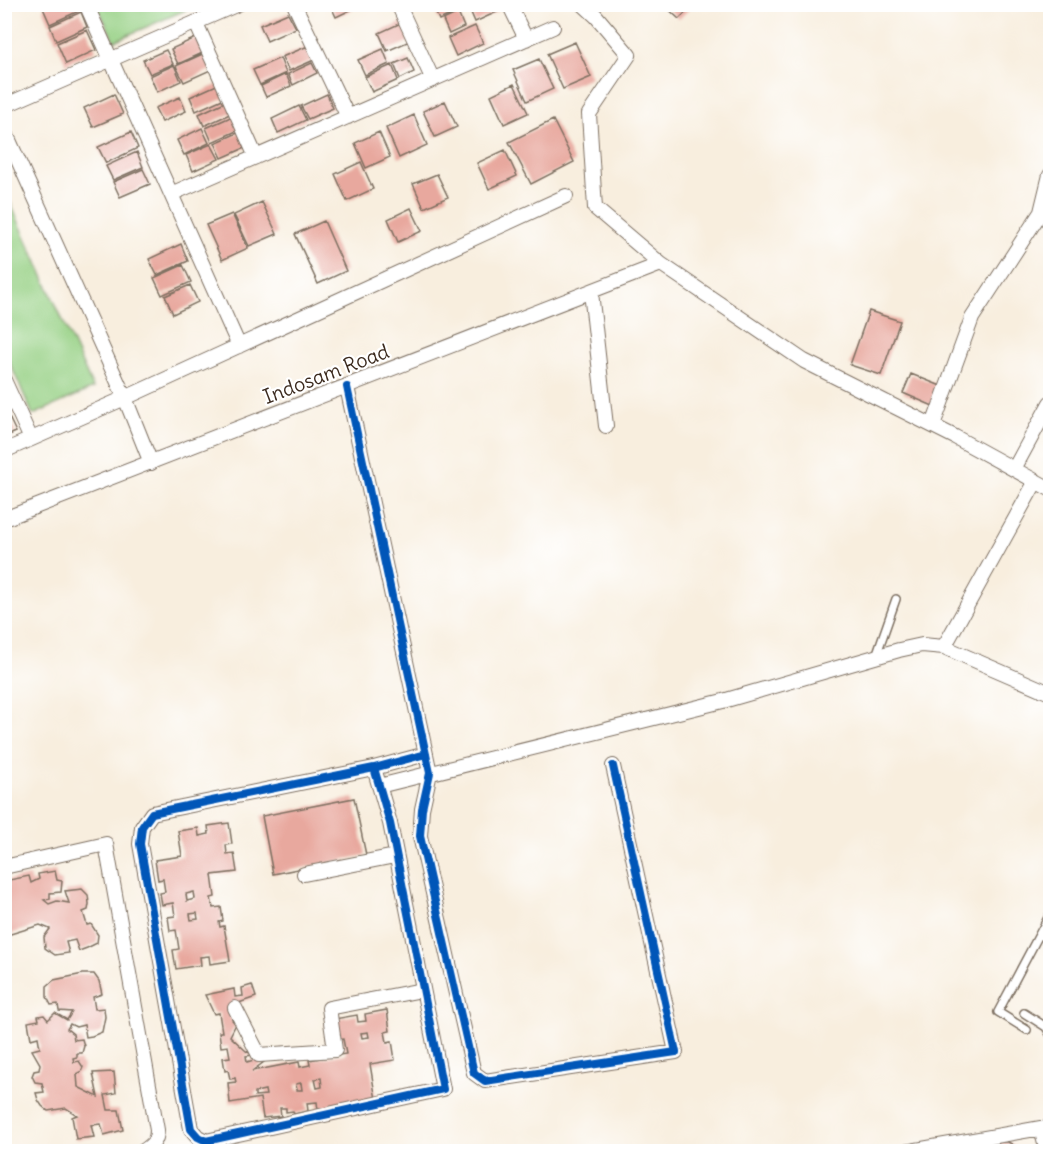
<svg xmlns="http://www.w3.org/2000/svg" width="1055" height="1156" viewBox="0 0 1055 1156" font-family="Delius,sans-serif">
  <rect width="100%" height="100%" fill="#fff"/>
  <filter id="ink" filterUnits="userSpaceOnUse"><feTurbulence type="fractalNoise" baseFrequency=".0167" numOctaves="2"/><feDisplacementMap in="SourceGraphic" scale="12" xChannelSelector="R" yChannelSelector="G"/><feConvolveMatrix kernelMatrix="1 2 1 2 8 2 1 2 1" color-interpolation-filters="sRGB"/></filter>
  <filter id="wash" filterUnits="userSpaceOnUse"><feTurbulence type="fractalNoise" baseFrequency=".008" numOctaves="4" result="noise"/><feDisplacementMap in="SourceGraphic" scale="24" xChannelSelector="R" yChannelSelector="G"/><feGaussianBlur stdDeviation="1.35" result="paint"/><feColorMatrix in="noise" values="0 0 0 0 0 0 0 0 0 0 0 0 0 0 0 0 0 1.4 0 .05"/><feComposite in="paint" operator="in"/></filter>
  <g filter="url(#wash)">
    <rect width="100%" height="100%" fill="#f8eede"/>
    <path fill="#96d084" stroke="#687d51" stroke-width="1.5" d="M97,5H197L114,41Z
      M5,191L93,388L33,415L5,352Z"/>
    <g id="blocks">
      <path fill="#e8a89e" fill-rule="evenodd" d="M50,4H78L81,10L50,24L43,8Z
        M330,4H363L336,17Z
        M432,4H456L459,11L439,20Z
        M477,4H496L499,11L475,22L469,8Z
        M663,4H694L679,19Z
        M81,12L87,27L56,41L50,26Z
        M288,13L296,28L267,41L260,25Z
        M458,13L464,27L449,34L443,20Z
        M403,22L412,40L387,51L379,33Z
        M475,26L483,43L456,56L448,38Z
        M87,30L96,50L66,64L57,43Z
        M200,36L207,51L178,64L171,49Z
        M575,42L591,77L563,89L547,54Z
        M308,46L314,60L289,71L282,57Z
        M383,49L389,64L365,75L358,60Z
        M166,50L173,64L150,74L143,60Z
        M207,52L215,68L184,82L176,66Z
        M280,58L286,73L260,85L253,70Z
        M408,58L414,72L400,79L394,64Z
        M539,59L553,89L527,101L513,70Z
        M312,63L317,73L293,85L288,74Z
        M174,65L181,81L157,92L150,76Z
        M392,65L398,80L372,92L365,77Z
        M286,74L291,86L266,97L261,86Z
        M221,83L227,97L196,111L190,97Z
        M514,84L528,113L504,124L491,95Z
        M114,94L123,114L93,127L84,108Z
        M327,94L333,108L308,119L301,106Z
        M180,97L186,111L162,122L155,108Z
        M229,100L234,112L204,126L199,114Z
        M445,101L457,127L435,137L423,111Z
        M299,106L306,120L278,133L272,119Z
        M235,115L241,129L212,142L206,128Z
        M414,115L427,145L399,158L386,128Z
        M553,120L574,162L531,184L509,142Z
        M202,128L209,143L184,155L177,140Z
        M242,131L249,146L222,158L215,143Z
        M131,132L138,148L106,163L98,147Z
        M379,132L390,157L366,168L355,143Z
        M211,144L219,159L193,171L186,155Z
        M505,150L517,176L489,189L477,163Z
        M137,152L143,167L113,180L106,166Z
        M361,162L373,189L347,201L335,174Z
        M143,169L150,184L120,197L113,182Z
        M437,174L448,197L424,208L413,184Z
        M262,202L277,234L249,246L234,215Z
        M411,208L422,231L398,242L388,219Z
        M232,214L248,248L222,260L206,225Z
        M324,221L346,271L318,284L295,234Z
        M181,244L188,261L157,275L149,259Z
        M183,265L191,282L162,295L154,278Z
        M190,285L198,302L173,314L165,296Z
        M869,311L900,321L881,375L850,365Z
        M911,374L941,386L933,406L903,393Z
        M4,407L16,432L4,437Z
        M354,798L366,855L273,874L262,816Z
        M229,823L232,844L226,845L227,854L234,853L237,872L212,875L215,897L211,898L213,908L221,907L223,921L219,922L220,927L224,926L230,961L210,964L209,956L200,957L201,965L176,969L173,950L179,949L176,930L170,931L168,917L175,916L173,903L162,905L160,893L165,892L163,879L158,880L155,860L182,856L178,831L198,828L199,836L209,834L208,826ZM194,892L195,899L187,901L186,894ZM197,913L198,919L191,920L190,914Z
        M55,871L57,880L62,881L61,892L50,893V899L44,900L49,904L57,901L69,903L65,891L82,889L88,895L89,904L88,910L83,912L87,925L91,924L98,935L97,943L87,948L79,951L75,940L66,942L69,953L55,955L45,948L44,937L50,929L40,925L4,936V881L29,876L31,883L39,879L38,874Z
        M83,974H94L99,981L102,994L93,997L95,1009L104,1008L105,1017L102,1032L92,1036L86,1037L84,1025L76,1027L70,1024L67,1029L73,1034L74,1040L82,1039L84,1046L82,1053H77V1057L73,1058L74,1062L79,1061L83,1067L81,1072L77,1074L78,1087L98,1097L93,1073L114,1072L116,1093L105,1095L108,1110H119L123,1130L104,1135L101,1124L91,1125L94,1137L76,1139L72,1117L77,1115L66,1108L48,1111L42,1106L38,1100L36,1093L44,1092L42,1083L35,1082L32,1076L34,1071L39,1070L40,1064L32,1050L40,1048L38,1037L31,1039L28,1022L39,1020L38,1016L44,1015L48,1020L55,1013L67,1020L72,1012L59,1011L58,1004L51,1005L47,997V986L54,980Z
        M252,985L256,997L230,1006L232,1020L236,1024L230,1036L246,1051L264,1062L252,1071L299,1062L300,1067L310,1065L309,1060L346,1054L343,1039L337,1040L334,1019L357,1015L358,1022L366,1021L365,1014L387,1010L390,1031L385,1032L387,1042L392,1041L395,1060L370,1064L376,1100L318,1110L317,1102L307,1103L308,1111L294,1114L293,1111L286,1112V1108H280L281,1116L263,1118L260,1098L230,1103L228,1083L236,1082L235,1078L230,1079L228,1070L225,1071L223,1058L230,1057L228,1046L221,1047L219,1032H222L219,1013L214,1014L205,995L234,989L235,997L243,996L242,988ZM368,1032L369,1037L362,1038L361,1033ZM253,1055L254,1060L247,1062L246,1056ZM321,1078L322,1087L317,1088L315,1079ZM301,1083L302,1090H297L296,1084ZM265,1090L266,1095L255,1096V1092Z
        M1000,1142H1008L1015,1146L1017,1152H984L985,1149Z"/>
    </g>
  </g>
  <g filter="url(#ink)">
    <use href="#blocks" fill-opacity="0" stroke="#7d6f61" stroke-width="1.5"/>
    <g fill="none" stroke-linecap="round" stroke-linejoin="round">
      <g stroke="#7d6f61" stroke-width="10">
        <path id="lane" d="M876,656L896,599
          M1024,1013L1046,1027L1050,1034
          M1027,1030L998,1012L1050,914"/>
      </g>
      <g stroke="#7d6f61" stroke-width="16">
        <path id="street" d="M86,4L239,346
          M294,4L348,117
          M398,4L433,80
          M509,4L526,39
          M583,4L596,16L629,55L589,114L595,208L661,264L804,361L955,437L1050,489
          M196,23L256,157
          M4,106L238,4
          M4,129L125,398L151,463
          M171,194L553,27
          M591,292L606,426
          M4,380L31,439
          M347,387L430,773L422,809L420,836L474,1073L485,1081L676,1052L613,766
          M933,425L972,318L1041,212L1050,175
          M4,451L125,398L566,196
          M1014,469L1050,403
          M4,519L661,264
          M944,647L1036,481
          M374,768L390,823L443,1089L206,1141L198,1137L191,1129L140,844L142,827L152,813L374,768L426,754
          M379,786L723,701L899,650L922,645L944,647L1050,693
          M4,867L106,844L157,1130C157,1142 152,1145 142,1152
          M304,874L395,856
          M235,1008L259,1055L335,1050L329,1008L422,990
          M905,1152L1041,1128L1047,1152"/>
      </g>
      <use href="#lane" stroke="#fff" stroke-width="7"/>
      <use href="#street" stroke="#fff" stroke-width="14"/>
      <g stroke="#fff" stroke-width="11">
        <path id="cycleway" d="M347,387L430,773L422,809L420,836L474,1073L485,1081L676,1052L613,766
          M374,768L390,823L443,1089L206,1141L198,1137L191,1129L140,844L142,827L152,813L374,768L426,754"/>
      </g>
      <use href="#cycleway" stroke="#0057b8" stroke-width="8"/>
    </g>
  </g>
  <g text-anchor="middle" stroke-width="4.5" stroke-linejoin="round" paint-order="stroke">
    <g font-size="20" fill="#3b2a1e" stroke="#fff">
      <text transform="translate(326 374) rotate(-21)" y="7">Indosam Road</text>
    </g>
  </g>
  <rect width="1055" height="1156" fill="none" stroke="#fff" stroke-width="24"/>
</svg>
